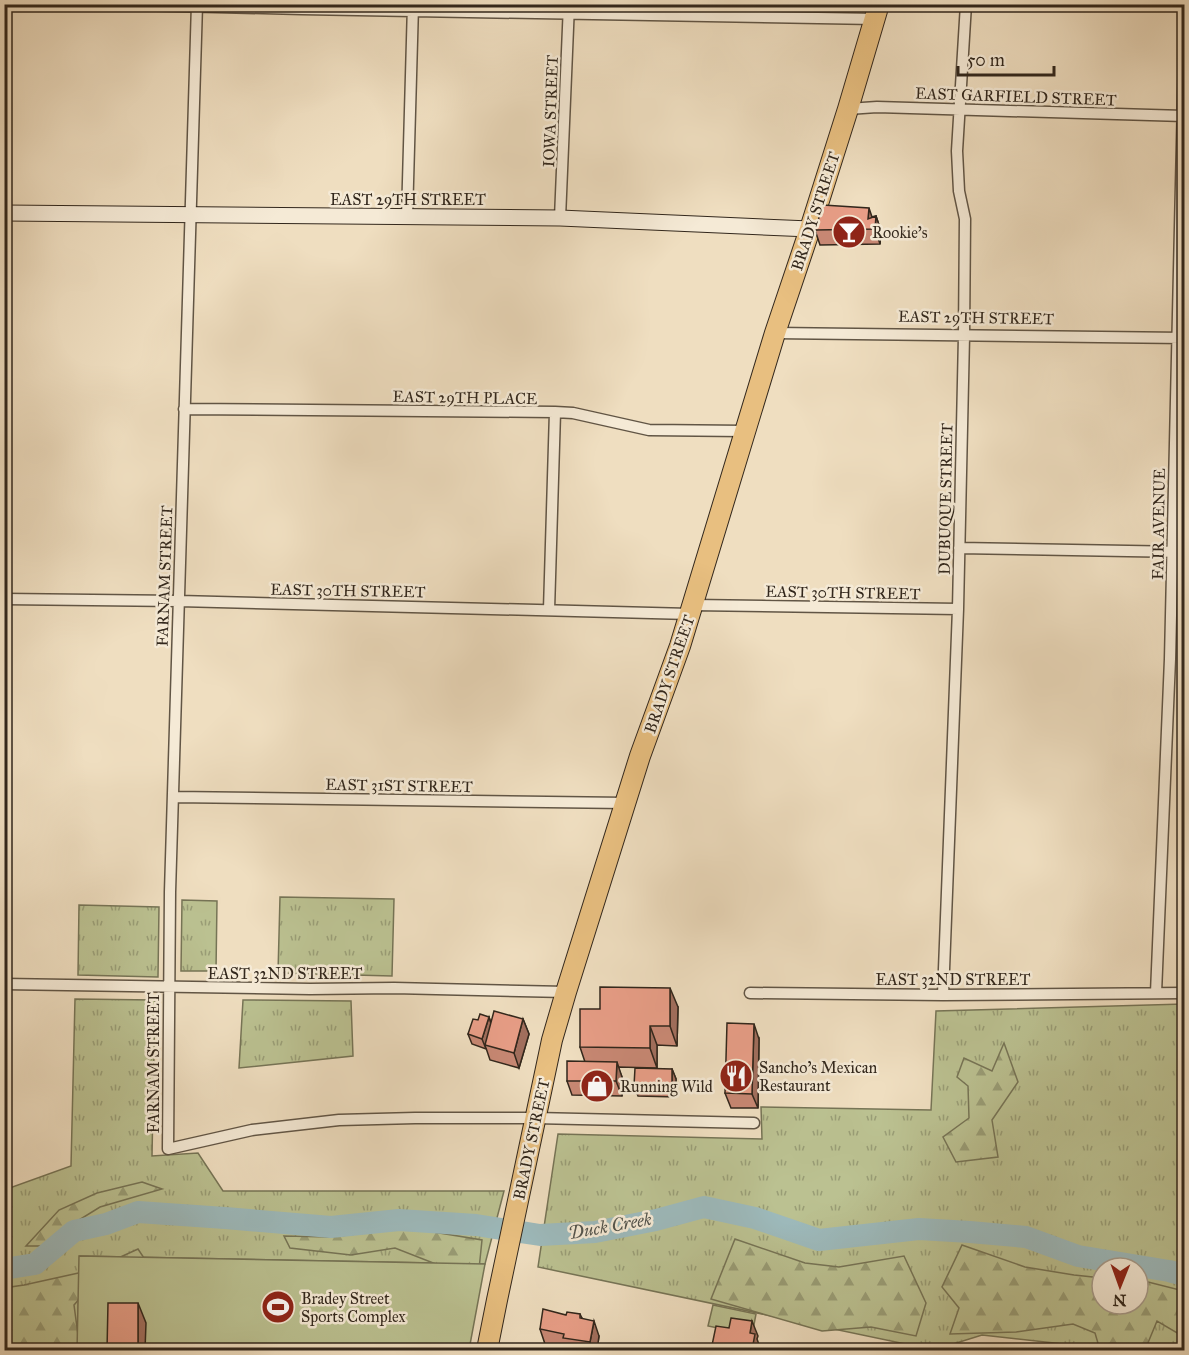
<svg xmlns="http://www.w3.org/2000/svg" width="1189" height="1355" viewBox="0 0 1189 1355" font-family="'IM FELL Great Primer',serif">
  <defs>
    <pattern id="grass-tufts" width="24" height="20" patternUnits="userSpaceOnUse" patternTransform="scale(1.5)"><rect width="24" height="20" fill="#bbc191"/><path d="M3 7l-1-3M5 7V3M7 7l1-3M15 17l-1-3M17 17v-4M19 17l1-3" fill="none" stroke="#999d76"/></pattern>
    <pattern id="forest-firs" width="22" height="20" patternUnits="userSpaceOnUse" patternTransform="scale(1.5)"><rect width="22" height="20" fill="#bbc191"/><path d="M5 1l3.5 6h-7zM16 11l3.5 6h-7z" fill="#999d76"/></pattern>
  </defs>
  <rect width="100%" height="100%" fill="#efdec0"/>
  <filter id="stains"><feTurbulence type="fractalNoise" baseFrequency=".00333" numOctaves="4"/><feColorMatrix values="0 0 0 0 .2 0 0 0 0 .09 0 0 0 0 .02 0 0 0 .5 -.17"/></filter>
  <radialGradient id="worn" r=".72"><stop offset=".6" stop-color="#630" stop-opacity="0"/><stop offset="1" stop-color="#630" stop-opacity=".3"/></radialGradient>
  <path fill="url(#grass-tufts)" stroke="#767456" stroke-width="1.5" fill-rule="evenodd" d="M280,897L394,899L392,976L278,973Z
    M182,900L217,901L216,971H181Z
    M79,905L159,907L158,977L78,975Z
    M75,999L155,1000L152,1156L198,1153L223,1191H504L485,1264L80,1256L77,1350H5L4,1190L71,1166Z
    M243,1000L351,1001L353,1056L239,1068Z
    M1184,1004V1350H1117L982,1335L934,1350L538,1267L558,1134L762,1139L761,1107L931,1110L936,1011ZM1102,1268H1138V1304H1102Z"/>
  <path fill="url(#forest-firs)" stroke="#767456" stroke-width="1.5" d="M1004,1043L1018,1082L992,1120L998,1157L956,1162L943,1137L969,1118L968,1086L957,1077L964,1058L992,1071Z
    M142,1182L162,1189L100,1207L61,1231L44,1246H26L59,1210L97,1193Z
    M409,1228L482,1240L479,1269L446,1268L395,1248L351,1255L290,1248L284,1236L331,1237Z
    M735,1239L805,1263L839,1267L904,1256L926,1303L916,1336L871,1327L822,1331L711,1299Z
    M962,1245L1025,1267L1074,1275L1102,1278V1304H1138V1281L1148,1282L1184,1291V1337L1157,1321L1145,1350H1100L1095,1333L1073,1324L1016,1332L950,1334L959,1308L942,1287Z
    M138,1249L148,1264L96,1280L74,1305L80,1350H5L4,1288L24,1285L92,1270Z"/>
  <path fill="#bbc191" stroke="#767456" stroke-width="1.5" d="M79,1256L485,1264L469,1350H77Z
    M713,1305L756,1314L752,1335L708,1326Z"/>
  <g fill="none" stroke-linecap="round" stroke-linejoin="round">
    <path stroke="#9dbabc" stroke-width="22" d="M4,1269L35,1264L74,1231L106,1224L138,1212L225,1218L331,1227L399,1220L476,1225L540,1235L595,1232L656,1220L704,1207L755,1218L819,1240L919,1229L970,1232L1026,1237L1078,1256L1169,1271L1184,1275"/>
    <g stroke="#615545" stroke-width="13">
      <path id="street" d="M96,4L302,9L875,19
        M197,4L170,892L168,1149L252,1130L339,1120L415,1118H535L754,1123
        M848,109L877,107L1184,116
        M407,217L413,5
        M560,218L569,4
        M775,333L1184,338
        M184,409L555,412L573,413L649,430L745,431
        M959,548L1184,552
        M4,599L179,601L690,614
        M693,605L958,609
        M549,610L555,412
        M173,797L626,803
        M4,984L310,989L394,988L566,992
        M750,993L943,995L1184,993
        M1156,993L1170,659L1184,55
        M943,995L958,609L964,336L965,219L959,191L957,151L966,4"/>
    </g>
    <g stroke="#32271c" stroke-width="17">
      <path id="secondary" d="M4,213L560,218L810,229"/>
    </g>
    <g stroke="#32271c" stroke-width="22">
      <path id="highway" d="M487,1350L497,1300L552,1040L566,992L640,756L680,646L775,333L810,229L848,109L879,4"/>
    </g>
    <use href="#street" stroke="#f5ead6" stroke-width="10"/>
    <use href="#secondary" stroke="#f5ead6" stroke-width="15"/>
    <use href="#highway" stroke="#e8bf80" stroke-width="20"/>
  </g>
  <path fill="#c88874" stroke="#32271c" stroke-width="1.5" d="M876,216L881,231L880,244L820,245L815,230Z
    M678,1007L677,1046L657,1045V1068L618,1067L622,1077V1096L572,1095L567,1081L585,1062L580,1047L600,1009Z
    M489,1017L491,1023L523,1019L529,1034L519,1068L490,1060L486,1048V1049L472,1044L468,1034L478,1020Z
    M759,1039L758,1108H731L725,1093Z
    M672,1069L676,1079V1097L638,1096L634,1086Z
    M580,1314L582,1318L599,1336L597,1350H568L567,1349L545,1344L540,1329L566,1315Z"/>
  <path fill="#a26f5e" stroke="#32271c" stroke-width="1.5" d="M869,208L874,223L868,219Z
    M876,216L881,231L880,244L875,229Z
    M670,988L678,1007L677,1046L670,1026Z
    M489,1017L492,1027L485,1045L486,1049L482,1039Z
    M523,1019L529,1034L519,1068L514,1053Z
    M754,1024L759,1039L758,1108L752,1094Z
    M650,1026L657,1045V1068L650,1048Z
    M617,1062L622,1077V1096L616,1081Z
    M672,1069L676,1079V1097L672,1087Z
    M138,1303L146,1323L145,1350H138Z
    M594,1321L599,1336L597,1350H593L590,1342Z
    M752,1321L758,1336L757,1339L761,1350H752L750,1333Z"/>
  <path fill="#e89e87" stroke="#32271c" stroke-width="1.5" d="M823,205L869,208L868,219L876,216L875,229L815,230Z
    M600,987L670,988V1026H650V1048L580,1047V1009H600Z
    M494,1011L523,1019L514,1053L485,1045Z
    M480,1014L489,1017L482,1039L468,1034L473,1019L478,1020Z
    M727,1023L754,1024L752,1094L725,1093Z
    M567,1061L617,1062L616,1081H567Z
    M635,1068L672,1069V1087L634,1086Z
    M108,1303H138V1350H107Z
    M543,1309L566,1315L567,1312L580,1314V1318L594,1321L590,1342L563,1338L564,1334L540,1329Z
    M731,1318L752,1321L750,1333L755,1334L752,1350H711L716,1326L729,1328Z
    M761,1344L783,1349V1350H760Z
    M789,1347L807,1350H789Z"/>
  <defs>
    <g id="bar-disc" transform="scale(1.725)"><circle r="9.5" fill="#8f2418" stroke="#f5ead6"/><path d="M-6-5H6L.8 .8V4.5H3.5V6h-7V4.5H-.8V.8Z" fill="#fff"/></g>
    <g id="restaurant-disc" transform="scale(1.725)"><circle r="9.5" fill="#8f2418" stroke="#f5ead6"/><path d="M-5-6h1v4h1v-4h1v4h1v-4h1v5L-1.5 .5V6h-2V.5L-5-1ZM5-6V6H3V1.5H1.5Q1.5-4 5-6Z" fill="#fff"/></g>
    <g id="shop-disc" transform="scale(1.725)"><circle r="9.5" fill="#8f2418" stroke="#f5ead6"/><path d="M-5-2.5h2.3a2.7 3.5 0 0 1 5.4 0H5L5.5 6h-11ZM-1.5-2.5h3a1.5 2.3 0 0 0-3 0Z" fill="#fff"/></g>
    <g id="stadium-disc" transform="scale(1.725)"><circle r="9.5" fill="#8f2418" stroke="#f5ead6"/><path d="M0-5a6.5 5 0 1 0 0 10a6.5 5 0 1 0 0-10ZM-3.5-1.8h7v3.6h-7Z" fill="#fff"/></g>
  </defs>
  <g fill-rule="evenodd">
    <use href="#bar-disc" x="849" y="232"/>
    <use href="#restaurant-disc" x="736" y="1076"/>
    <use href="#shop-disc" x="597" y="1086"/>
    <use href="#stadium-disc" x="278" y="1307"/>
  </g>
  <g text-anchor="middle" stroke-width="5" stroke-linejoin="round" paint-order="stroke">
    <g font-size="16" fill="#32271c" stroke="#f5ead6">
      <text transform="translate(1016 96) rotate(2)" y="6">EAST GARFIELD STREET</text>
      <text transform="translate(550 111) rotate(-88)" y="6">IOWA STREET</text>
      <text x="408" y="205">EAST 29TH STREET</text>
      <text transform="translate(815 211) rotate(-72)" y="6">BRADY STREET</text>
      <text transform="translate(976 317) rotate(1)" y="6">EAST 29TH STREET</text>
      <text transform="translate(465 397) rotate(1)" y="6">EAST 29TH PLACE</text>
      <text transform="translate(945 499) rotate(-89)" y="6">DUBUQUE STREET</text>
      <text transform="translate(1158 524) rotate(-89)" y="6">FAIR AVENUE</text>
      <text transform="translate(164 576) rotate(-88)" y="6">FARNAM STREET</text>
      <text transform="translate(348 590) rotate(1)" y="6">EAST 30TH STREET</text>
      <text transform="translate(843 592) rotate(1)" y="6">EAST 30TH STREET</text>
      <text transform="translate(669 674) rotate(-71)" y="6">BRADY STREET</text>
      <text transform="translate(399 785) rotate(1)" y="6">EAST 31ST STREET</text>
      <text x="285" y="979">EAST 32ND STREET</text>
      <text x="953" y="985">EAST 32ND STREET</text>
      <text transform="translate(153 1063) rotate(-90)" y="6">FARNAM STREET</text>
      <text transform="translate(531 1139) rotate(-78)" y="6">BRADY STREET</text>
    </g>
    <g font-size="16" fill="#32271c" stroke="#f5ead6" text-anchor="start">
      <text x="872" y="238">Rookie's</text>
      <text x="759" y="1073">Sancho's Mexican<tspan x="759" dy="18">Restaurant</tspan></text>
      <text x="620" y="1092">Running Wild</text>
      <text x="301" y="1304">Bradey Street<tspan x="301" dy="18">Sports Complex</tspan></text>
    </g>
    <g font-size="18" font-style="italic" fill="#52534c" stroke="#f5ead6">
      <text transform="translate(610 1226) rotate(-10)" y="6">Duck Creek</text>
    </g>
  </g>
  <rect width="1189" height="1355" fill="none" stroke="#efdec0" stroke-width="24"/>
  <rect x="6" y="6" width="1177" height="1343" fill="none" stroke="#32271c" stroke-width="3"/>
  <rect x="12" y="12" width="1165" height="1331" fill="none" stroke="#32271c" stroke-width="1.5"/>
  <g transform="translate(1120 1286) rotate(181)"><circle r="28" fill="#f5ead6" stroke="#a79c8c" stroke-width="1.5"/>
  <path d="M0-4.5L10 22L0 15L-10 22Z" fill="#8f2418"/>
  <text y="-9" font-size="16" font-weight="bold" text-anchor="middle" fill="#32271c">N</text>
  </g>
  <path d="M958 66v9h96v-9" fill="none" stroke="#32271c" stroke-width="3"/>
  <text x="967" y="66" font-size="18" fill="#32271c" stroke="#f5ead6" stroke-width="4.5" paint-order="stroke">50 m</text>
  <rect width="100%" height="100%" filter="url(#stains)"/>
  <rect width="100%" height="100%" fill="url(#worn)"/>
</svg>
